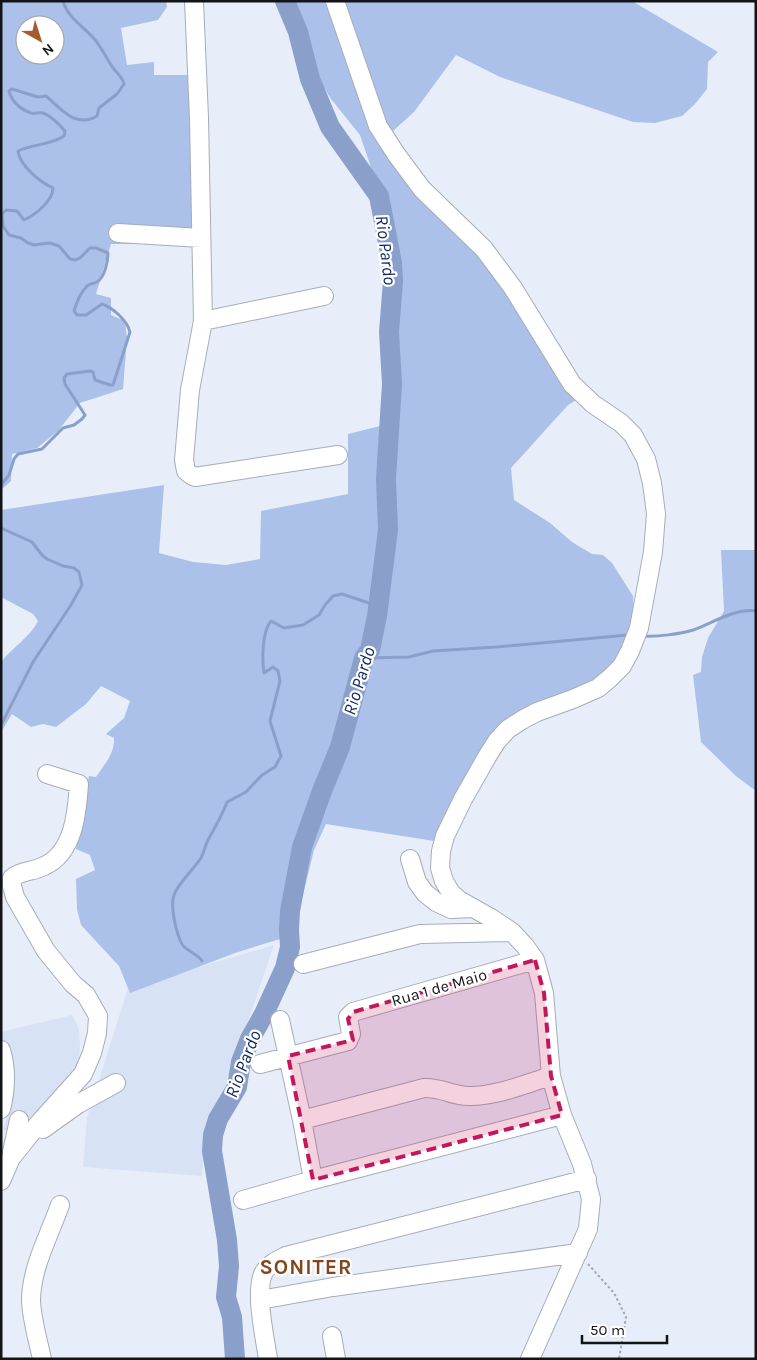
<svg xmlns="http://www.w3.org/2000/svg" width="757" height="1360" viewBox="0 0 757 1360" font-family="Karla,sans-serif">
  <rect width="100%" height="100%" fill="#e7eefa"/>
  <path fill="#d8e2f5" d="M274,945L204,1151L202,1176L83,1167L87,1118L128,988Z
    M72,1015L79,1029L80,1047L78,1066L66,1088L24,1133L3,1130L10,1105L1,1032Z"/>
  <path fill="#abc1ea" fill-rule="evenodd" d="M1,1H166L167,7L158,20L121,28L127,65L154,62V75H196L202,239L136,244H111L96,294L111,298V315L125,321L127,338L123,389L80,403L58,431L37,448L12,454L11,481L1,490ZM25,25H55V55H25Z
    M294,1H632L718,52L708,62L707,89L695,104L682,116L655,123L633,122L500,77L456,55L414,112L393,131L382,132L504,278L580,398L568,405L511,468L514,500L550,523L572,542L592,554L603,555L612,563L633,596L635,641L602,676L512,720L479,756L434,841L326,824L314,850L293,935L235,953L130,993L119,966L81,925L77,909L76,879L95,870L90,855L76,849L89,776L96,777C104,765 115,753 114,738L106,734L124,718L130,701L101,686L86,704L56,727L43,724L31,727L12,714L1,732V662C12,648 31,636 38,621L33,614L1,597V510L164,485L159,553L193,562L226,565L260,559L261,511L348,494V434L392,423L387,358L392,277L380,194L360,135L331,99L317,76L311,62Z
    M721,550H756V791L736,776L701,742L693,675L701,672L702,657L708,638L724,611Z"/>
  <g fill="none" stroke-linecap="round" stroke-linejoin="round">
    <path stroke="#8aa0ca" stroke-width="3" d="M2,214L6,210L17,211L24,220C35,215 53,201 53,188C40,182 20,166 18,151C33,144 51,145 64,136L65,131C59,124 51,116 43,113C39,112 35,114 31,113C20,109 12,102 9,91L12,89L38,97L46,96C60,108 76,129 97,116L99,108L117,94L124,84C123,78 117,73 113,68C107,59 102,49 96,41C85,27 68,19 63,1
      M1,485L9,475L14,459L18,454L42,449L63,428L74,425L82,419L85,415L65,384L64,378L67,374L90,371L93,372L95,380L110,385H113L130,332C127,320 113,308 102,304L86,315H77L74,311C77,302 80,293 87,286C90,283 93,284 97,282C105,277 108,261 108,253L96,248H90L80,258L75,260L70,259L59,246L50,243L34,245L28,243L21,238L9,235L3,226L2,214
      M1,528L32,542L42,555L47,559L63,566L74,568L79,572L82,585L71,605L33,662L1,725
      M643,636C657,637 680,634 693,630C713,623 734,608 756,611
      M364,658L409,657L433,651L496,647L628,635
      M202,961C197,953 187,952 182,944C176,933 170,906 174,895C178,883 194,869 201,858C204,852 205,846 208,840C215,827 222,816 227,802L246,792L262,775L275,767L281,756L270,721L280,681L278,671L273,667L264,673C262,660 262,631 271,621L284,628L303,625L319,615L325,605L333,596L342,594L372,604L380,599"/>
    <path stroke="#8aa0ca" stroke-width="20" d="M235,1359L232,1317L226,1297L229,1266L227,1240L212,1151L213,1135L218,1119L237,1087L241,1062L250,1039L264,1014L285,968L290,947L289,930L290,911L302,847L322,791L340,747L364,658L370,650L377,616L388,530L386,479L392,384L389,332L393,281L392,263L379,196L330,127L310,79L298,32L285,1"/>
    <g stroke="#a6acb8" stroke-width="20">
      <path id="minor" d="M194,1L199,118L203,321L324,296
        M335,1L378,126L396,154L422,189L484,249L513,288L572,384L593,404L621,423L633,435L646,459L652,483L656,514L653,552L639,628L630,651L622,666L610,678L598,688L573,699L537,712L522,720L508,729L497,741L488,755L463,799L445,836L441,851L440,868L444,881L451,893L459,900L491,918L512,932L525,946L535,960L544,993L551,1076L562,1115L582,1164L591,1199L588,1229L530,1359
        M118,233L201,238
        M203,321L190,390L184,460L186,471L191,475L195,477L338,455
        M410,859L417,882L425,893L436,902L451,909L473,908
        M303,964L420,934L512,932
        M280,1020L302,1120L313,1180
        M1,1050C7,1070 6,1089 1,1109
        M260,1064L348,1041L351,1034L348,1017L353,1012L535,960
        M302,1120L424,1088C442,1087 454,1097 470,1096C497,1096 525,1084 551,1076
        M43,1129L78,1104L116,1083
        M12,1152L19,1120
        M1,1181L11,1158L40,1122L83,1074L92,1053L97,1033L98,1016L86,995L73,984L46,951L15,897L12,886V878C22,870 33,872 44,866C74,853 77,812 79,784L47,774
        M243,1200L313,1180L562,1115
        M260,1300L333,1287L578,1253
        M332,1336L336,1359
        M42,1359C38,1340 32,1321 31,1301C31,1268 49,1236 60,1205
        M268,1359C265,1338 254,1290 264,1272C269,1264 278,1260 286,1256L587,1179"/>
    </g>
    <path stroke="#a1a6b0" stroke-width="2" stroke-dasharray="2.5 2.5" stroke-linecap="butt" d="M588,1264L614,1293L626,1317L619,1359"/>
    <use href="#minor" stroke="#fff" stroke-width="18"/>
  </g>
  <path fill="#c2185b" fill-opacity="0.2" stroke="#c2185b" stroke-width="4" stroke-dasharray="10 6" stroke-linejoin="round" d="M535,960L544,993L551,1076L562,1115L313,1180L288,1056L353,1040L348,1019L353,1012Z"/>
  <g text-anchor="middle" stroke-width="4.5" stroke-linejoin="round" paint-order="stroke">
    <g font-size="16" fill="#121418" stroke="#fff">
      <text transform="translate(439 987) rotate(-16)" y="6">Rua 1 de Maio</text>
    </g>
    <g font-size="18" font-style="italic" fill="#10285b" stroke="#fff">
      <text transform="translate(386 250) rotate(83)" y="6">Rio Pardo</text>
      <text transform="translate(359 681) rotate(-73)" y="6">Rio Pardo</text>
      <text transform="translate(243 1064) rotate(-69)" y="6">Rio Pardo</text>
    </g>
    <g font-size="21" font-weight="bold" letter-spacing="1" fill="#82461a" stroke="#fff">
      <text x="306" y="1274">SONITER</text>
    </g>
  </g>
  <rect width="757" height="1360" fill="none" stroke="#121418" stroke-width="5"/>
  <g transform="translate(40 40) rotate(141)"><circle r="24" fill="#ffffff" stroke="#a0a1a3"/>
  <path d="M0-4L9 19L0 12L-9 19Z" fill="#a15d2f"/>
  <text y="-8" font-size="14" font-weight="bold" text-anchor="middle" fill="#121418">N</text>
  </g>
  <path d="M582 1335v8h85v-8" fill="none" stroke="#121418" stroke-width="2.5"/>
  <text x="590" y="1335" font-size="15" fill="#121418" stroke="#ffffff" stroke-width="4" paint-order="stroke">50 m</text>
</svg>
